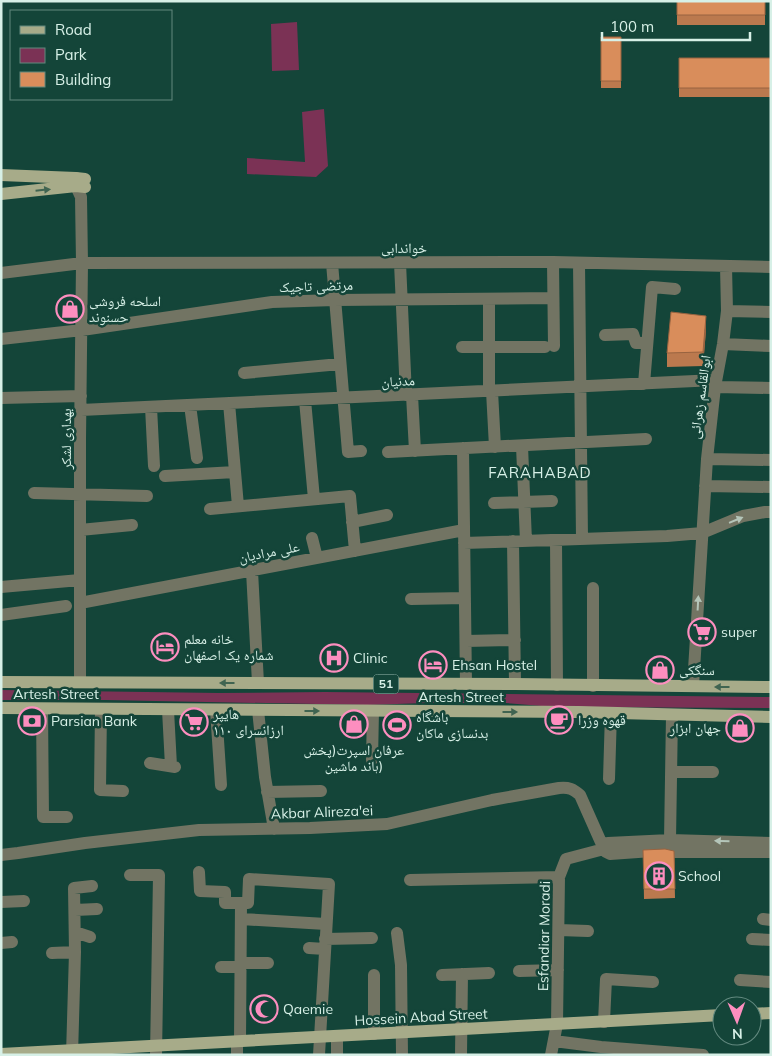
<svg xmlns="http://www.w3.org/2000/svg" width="772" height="1056" viewBox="0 0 772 1056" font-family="Mulish,'Noto Naskh Arabic',sans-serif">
  <rect width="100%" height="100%" fill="#144539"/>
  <path fill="#7b3255" d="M297,22L299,70L272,71L271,24Z
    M324,109L328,166L316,177L247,174V158L305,162L302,112Z
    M1,690L219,693L325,692L771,697V708L554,707L506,703H426L367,705L105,700H1Z"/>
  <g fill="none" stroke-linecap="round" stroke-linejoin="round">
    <path stroke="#727463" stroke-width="12" d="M76,178V186L81,197L82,263L80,439V682
      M553,262L554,346
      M332,263L348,452L361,451
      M400,263L406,395
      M579,263L582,539
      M1,273L82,263L553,262L771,267
      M727,311L771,312
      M605,335L633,334L636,343H647
      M1,339L82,330L272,302L335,300L553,298
      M723,344L771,346
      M462,347H545
      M244,373L340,364
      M644,384L652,287L675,289
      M715,387L771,388
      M489,391V299
      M492,391L495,447
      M412,395L415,451
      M1,398L81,396
      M305,400L314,499
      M229,403L238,506
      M190,405L197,458
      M151,407L154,466
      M81,410L716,380
      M522,446L526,541
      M463,448L466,684
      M388,452L646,439
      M707,459L771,460
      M165,476L235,472
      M705,486L771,487
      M34,493L147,496
      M494,503L552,501
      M210,509L350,496L355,551
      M352,522L387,515
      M80,530L132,525
      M312,538L317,558
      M556,540L557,685
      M513,541L515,684
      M464,543L667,536L702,533L743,516L765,512H771
      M252,571L258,683
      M1,587L80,580
      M593,588V686
      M411,599L465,598
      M80,603L464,530
      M1,615L66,606
      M466,641L515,640
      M693,686L707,459L715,387L723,344L727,311L726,266
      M42,709L43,817H67
      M101,709L100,790L123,791
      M168,710L171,766
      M216,710L221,785
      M258,710L265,777L274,829
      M372,760L373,711
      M150,763L175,767
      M671,772H713
      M609,779L611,713
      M267,792L321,791
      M670,840L672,715
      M771,843L670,840L608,843L605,845L604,849L606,852L610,854L666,850L674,852H771
      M1,855L18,853L85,843L199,830L310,828L387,824L492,800L559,788C569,787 573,789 580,795L604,849L566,859L559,877L557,1024L551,1055
      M199,872L200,891L225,892V903H248L249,879L329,884L319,1055
      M130,875H159L156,1055
      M410,880L559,877
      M1,902L24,901
      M75,910L97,909
      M241,919L326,924
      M763,919L771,920
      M559,930L588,931
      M75,932L90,937
      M397,933L401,965L402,1055
      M325,939L372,938
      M752,939L771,940
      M1,943L12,942
      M309,948L325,949
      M52,953L75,952
      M241,963H268
      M221,967H241
      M519,971L558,970
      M442,975L489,973
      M740,980L771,982
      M604,1022L606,979L653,982
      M374,1034V975
      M337,1036V1055
      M237,1041V1055
      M240,1041L241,903
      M554,1041L601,1047L703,1055
      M72,1055L75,952L74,888L92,886
      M461,1055L462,974"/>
    <path stroke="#a7ab89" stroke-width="12" d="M1,175L76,178L85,179
      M1,194L76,186L85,187
      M1,682L515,684L771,687
      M1,708L579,712L771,717
      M752,1014L771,1013
      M1,1054L722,1015"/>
  </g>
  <path fill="#bb794e" d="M677,1H765V25H677Z
    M601,37H621V88H601Z
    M679,58H771V97H679Z
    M706,330L703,366L667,367V353Z
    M643,850L674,851L675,898L644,899Z"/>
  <path fill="#986340" d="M706,316V330L703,366V352Z"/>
  <path fill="#d98d5b" stroke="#986340" d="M677,1H765V15H677Z
    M601,37H621V81H601Z
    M679,58H771V88H679Z
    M671,312L706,316L703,352L667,353Z
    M665,849L674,851L675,889H644L643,850Z"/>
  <defs><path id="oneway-solid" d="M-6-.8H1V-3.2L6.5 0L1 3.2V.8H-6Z" transform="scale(1.25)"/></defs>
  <g fill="#406451">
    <use href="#oneway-solid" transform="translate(43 190) rotate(-6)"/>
    <use href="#oneway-solid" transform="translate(227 683) rotate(-180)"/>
    <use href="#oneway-solid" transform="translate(722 687) rotate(-180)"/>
    <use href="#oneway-solid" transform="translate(312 711)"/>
    <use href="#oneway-solid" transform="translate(510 712)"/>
  </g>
  <g fill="#b4c5b9">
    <use href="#oneway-solid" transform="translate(736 520) rotate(-22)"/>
    <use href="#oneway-solid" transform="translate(698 603) rotate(-87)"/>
    <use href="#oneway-solid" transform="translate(722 841) rotate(-178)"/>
  </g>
  <defs>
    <g id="shop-ring" transform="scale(1.4375)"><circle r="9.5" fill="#144539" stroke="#fd8ebf" stroke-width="1.5"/><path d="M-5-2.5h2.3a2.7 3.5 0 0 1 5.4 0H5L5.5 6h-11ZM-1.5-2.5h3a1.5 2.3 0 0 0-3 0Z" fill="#fd8ebf"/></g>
    <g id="supermarket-ring" transform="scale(1.4375)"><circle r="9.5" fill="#144539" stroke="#fd8ebf" stroke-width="1.5"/><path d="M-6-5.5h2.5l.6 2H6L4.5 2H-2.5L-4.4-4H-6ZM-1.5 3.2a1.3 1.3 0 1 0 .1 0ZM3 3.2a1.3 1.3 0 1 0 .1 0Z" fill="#fd8ebf"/></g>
    <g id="hotel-ring" transform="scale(1.4375)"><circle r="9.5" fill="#144539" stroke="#fd8ebf" stroke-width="1.5"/><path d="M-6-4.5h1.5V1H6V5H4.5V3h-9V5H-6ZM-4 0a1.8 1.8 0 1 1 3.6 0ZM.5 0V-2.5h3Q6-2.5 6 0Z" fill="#fd8ebf"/></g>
    <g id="hospital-ring" transform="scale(1.4375)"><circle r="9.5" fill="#144539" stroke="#fd8ebf" stroke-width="1.5"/><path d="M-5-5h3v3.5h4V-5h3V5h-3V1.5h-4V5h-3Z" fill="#fd8ebf"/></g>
    <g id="cafe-ring" transform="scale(1.4375)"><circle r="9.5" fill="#144539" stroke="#fd8ebf" stroke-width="1.5"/><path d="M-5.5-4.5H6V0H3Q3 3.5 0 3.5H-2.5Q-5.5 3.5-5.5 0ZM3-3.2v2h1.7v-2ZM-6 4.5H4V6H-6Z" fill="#fd8ebf"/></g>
    <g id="bank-ring" transform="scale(1.4375)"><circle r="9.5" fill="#144539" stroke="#fd8ebf" stroke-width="1.5"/><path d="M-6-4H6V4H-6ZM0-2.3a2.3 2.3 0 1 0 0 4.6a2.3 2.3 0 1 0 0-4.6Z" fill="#fd8ebf"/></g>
    <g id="stadium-ring" transform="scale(1.4375)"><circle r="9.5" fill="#144539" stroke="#fd8ebf" stroke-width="1.5"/><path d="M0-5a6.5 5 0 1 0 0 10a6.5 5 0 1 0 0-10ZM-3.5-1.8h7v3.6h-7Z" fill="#fd8ebf"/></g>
    <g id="building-ring" transform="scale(1.4375)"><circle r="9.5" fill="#144539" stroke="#fd8ebf" stroke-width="1.5"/><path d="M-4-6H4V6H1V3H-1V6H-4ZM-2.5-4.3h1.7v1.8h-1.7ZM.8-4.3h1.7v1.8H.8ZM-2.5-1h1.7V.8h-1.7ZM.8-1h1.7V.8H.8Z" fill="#fd8ebf"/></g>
    <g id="mosque-ring" transform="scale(1.4375)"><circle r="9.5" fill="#144539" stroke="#fd8ebf" stroke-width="1.5"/><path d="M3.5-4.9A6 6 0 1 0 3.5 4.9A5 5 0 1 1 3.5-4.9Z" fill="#fd8ebf"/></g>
  </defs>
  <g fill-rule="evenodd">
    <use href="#shop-ring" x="70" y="309"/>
    <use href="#supermarket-ring" x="702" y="632"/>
    <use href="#hotel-ring" x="165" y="647"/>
    <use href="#hospital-ring" x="334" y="658"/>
    <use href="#hotel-ring" x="433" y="665"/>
    <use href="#shop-ring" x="660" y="670"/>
    <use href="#cafe-ring" x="559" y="720"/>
    <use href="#bank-ring" x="32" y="721"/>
    <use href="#supermarket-ring" x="194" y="722"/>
    <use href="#shop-ring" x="354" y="724"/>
    <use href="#stadium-ring" x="397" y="725"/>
    <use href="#shop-ring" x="740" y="728"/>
    <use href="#building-ring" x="659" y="876"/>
    <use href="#mosque-ring" x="264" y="1009"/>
  </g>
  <g text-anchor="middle" stroke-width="5" stroke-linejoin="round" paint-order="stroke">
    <rect fill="#144539" stroke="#9cbdb3" stroke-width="1" x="373.5" y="674.5" width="25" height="19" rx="4"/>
    <g font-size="12" font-weight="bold" fill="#d7f0e7">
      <text x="386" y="688">51</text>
    </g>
    <g font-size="14" fill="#d7f0e7" stroke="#144539">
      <text x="404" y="253">خواندابی</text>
      <text transform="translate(316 286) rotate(-2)" y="5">مرتضی تاجیک</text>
      <text transform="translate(398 381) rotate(-3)" y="5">مدنیان</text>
      <text transform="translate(700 397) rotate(-82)" y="5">ابوالقاسم زهرائی</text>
      <text transform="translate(66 439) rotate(-90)" y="5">بهداری لشکر</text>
      <text transform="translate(269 552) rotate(-11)" y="5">علی مرادیان</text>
      <text x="56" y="699">Artesh Street</text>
      <text x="461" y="702">Artesh Street</text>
      <text transform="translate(322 812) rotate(-2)" y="5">Akbar Alireza'ei</text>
      <text transform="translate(544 936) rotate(-89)" y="5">Esfandiar Moradi</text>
      <text transform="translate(421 1017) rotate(-3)" y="5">Hossein Abad Street</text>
    </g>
    <g font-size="14" fill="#d7f0e7" stroke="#144539" text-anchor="start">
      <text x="89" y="306">اسلحه فروشی<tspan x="89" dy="16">حسنوند</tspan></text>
      <text x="721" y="637">super</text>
      <text x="184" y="644">خانه معلم<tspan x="184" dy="16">شماره یک اصفهان</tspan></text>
      <text x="353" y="663">Clinic</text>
      <text x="452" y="670">Ehsan Hostel</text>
      <text x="679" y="675">سنگکی</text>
      <text x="213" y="719">هایپر<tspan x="213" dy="16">ارزانسرای ۱۱۰</tspan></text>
      <text x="416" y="722">باشگاه<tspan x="416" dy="16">بدنسازی ماکان</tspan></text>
      <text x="578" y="725">قهوه وزرا</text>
      <text x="51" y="726">Parsian Bank</text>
      <text x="721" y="733" text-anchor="end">جهان ابزار</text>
      <text x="354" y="755" text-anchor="middle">عرفان اسپرت(پخش<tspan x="354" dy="16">باند ماشین)</tspan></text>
      <text x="678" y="881">School</text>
      <text x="283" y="1014">Qaemie</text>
    </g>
    <g font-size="15" letter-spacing="1" fill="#d7f0e7" stroke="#144539">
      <text x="540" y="478">FARAHABAD</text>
    </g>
  </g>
  <rect width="772" height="1056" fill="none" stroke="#d7f0e7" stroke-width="5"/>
  <rect x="10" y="10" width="162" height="90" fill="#144539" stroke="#62897f"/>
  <rect x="20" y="26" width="25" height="8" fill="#a7ab89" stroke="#62897f"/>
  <text x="55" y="35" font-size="15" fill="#d7f0e7">Road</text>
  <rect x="20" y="48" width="25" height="15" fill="#7b3255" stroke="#62897f"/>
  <text x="55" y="60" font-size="15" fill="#d7f0e7">Park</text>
  <rect x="20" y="72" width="25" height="15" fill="#d98d5b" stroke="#62897f"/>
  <text x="55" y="85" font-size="15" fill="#d7f0e7">Building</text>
  <g transform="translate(737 1021) rotate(178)"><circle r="24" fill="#144539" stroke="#62897f"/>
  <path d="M0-4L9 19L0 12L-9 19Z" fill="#fd8ebf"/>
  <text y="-8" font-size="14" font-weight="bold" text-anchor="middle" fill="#d7f0e7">N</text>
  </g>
  <path d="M602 32v8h148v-8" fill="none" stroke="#d7f0e7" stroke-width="2.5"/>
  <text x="610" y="32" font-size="15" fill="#d7f0e7" stroke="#144539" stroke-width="4" paint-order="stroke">100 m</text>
</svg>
